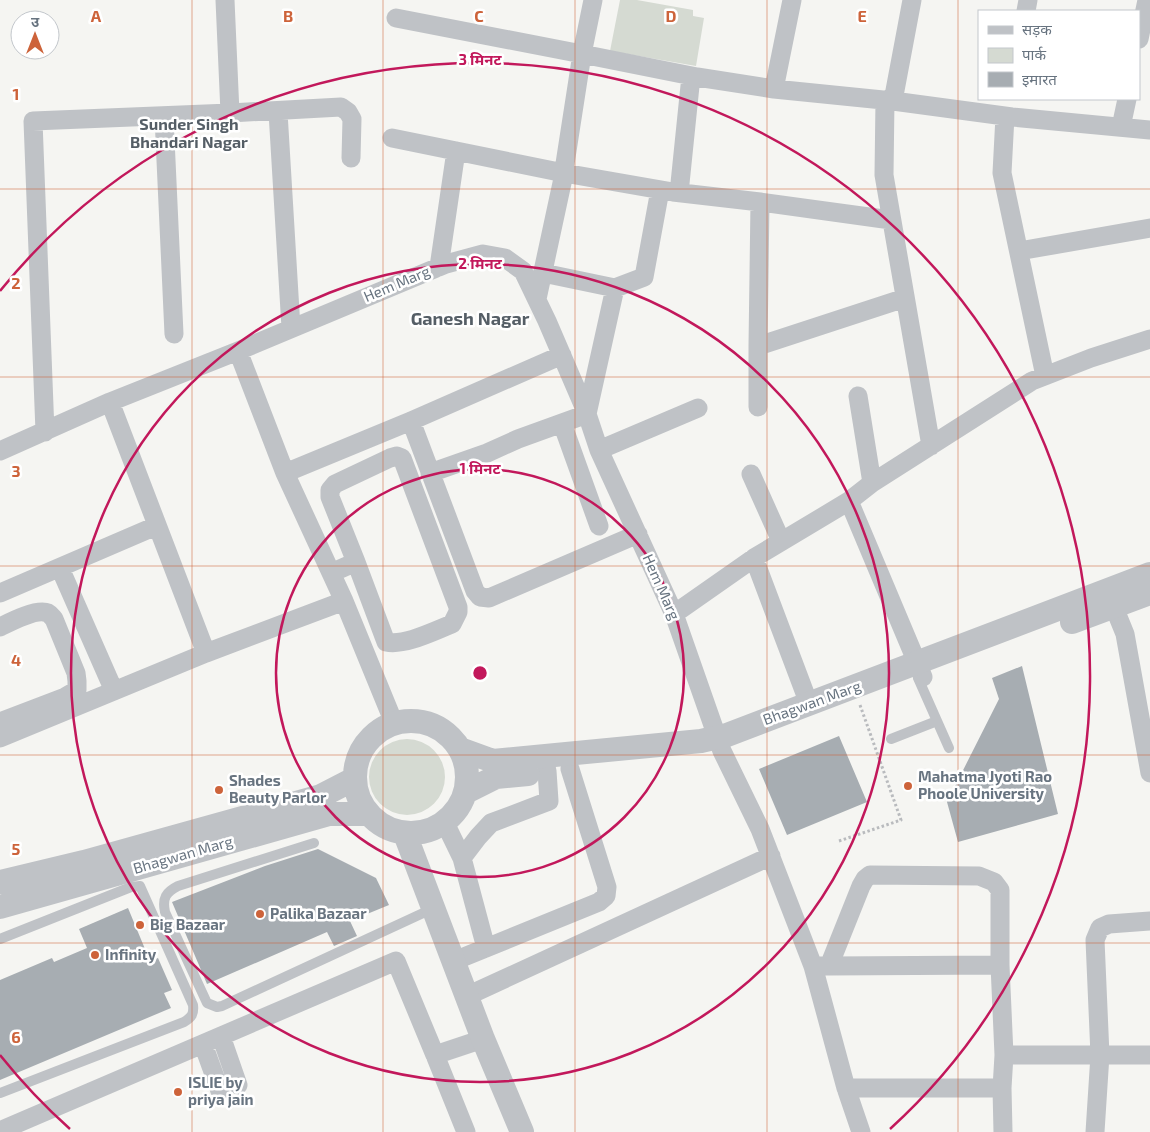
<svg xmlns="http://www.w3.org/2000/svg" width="1150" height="1132" viewBox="0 0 1150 1132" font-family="'Exo 2','Noto Sans Devanagari',sans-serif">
  <rect width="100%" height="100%" fill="#f5f5f2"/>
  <path fill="#d5dad2" d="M620,0H637L693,10V16L704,18L696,66L610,51Z
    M369 777a38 38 0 1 1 76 0a38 38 0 1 1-76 0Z"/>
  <path fill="#a7adb2" d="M1022,666L1058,814L958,842L947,802L999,699L992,678Z
    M839,736L867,802L787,835L759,769Z
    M318,849L376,878L389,905L350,921L357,936L334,946L327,932L207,984L172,902L265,866Z
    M128,908L150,961L158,958L172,990L164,993L171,1008L0,1080V980L52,958L54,962L87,948L79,929Z"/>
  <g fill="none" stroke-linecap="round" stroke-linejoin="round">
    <path stroke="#b9bbbe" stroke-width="3" stroke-dasharray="2.5 2.5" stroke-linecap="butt" d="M839,841L901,820L860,705"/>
    <path stroke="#bfc2c6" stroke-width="10" d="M918,678L949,748
      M891,739L937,721
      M314,843L178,886C166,892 162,898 165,912L207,1003L217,1007L222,1006L434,908
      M0,939L131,887L140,886L193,1005C194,1014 192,1017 184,1022L0,1093"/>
    <path stroke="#bfc2c6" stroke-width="19" d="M1026,11L1028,0
      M396,18L582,54L593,0
      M1139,39L1147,0
      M774,89L893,101L1012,117L1150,130
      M885,100L884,175L931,446
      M893,101L912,0
      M278,112L291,328
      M230,113L341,107L348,112L352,119L351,158
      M1005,116L1002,173L1045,376
      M164,117L174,334
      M1121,127L1127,99
      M392,138L564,173L673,192L760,202L891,220
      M679,193L691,76
      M760,202L758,346L905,298
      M1019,251L1150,228
      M439,267L456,151
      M615,288L644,277L660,190
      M537,299L562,183L582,54L697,77L774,89L792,0
      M238,351L285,473L344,601L394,723
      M858,396L872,483
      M110,402L206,653L344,601
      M758,407V346
      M411,421L475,591L480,597L489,598L638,534
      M562,423L599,526
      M45,432L33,121L230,113L225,0
      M599,450L698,408
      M0,451L110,402L238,351L446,264L483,254L505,258L523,271L547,321L587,414L599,450L674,614L722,751L760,829L813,966L846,1088L861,1132
      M285,473L411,421L562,355
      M430,473L487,453L518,439L587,414L615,288L543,273
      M751,474L781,541
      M849,501L923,677
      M754,558L809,704
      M60,568L114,691
      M331,573L356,562L330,497V490L335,484L390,458L397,456L402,458L458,607V612L452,624C434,631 405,646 386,642L356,562
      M0,593L156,526
      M1114,607L1125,634L1150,773
      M674,614L754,558L849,501L872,483L1032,381L1091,358L1150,339
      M0,627C10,622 37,608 48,613C50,614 52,617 54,619L76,673L77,681V690L65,697L0,722
      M0,738L206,653
      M445,823L462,858L486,948
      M462,858L478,837L491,823L549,801L547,771
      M454,961L599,902L606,896L607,887L570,769
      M813,966H829L1000,965V890L994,882L979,876L870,875L865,879L861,886L829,966
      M467,996L771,856
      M221,1036L238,1085
      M203,1044L220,1091
      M435,1055L466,1132
      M1004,1055H1150
      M846,1088H1002L1004,1055L1000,965
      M1002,1088L1003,1132
      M3,1132L2,1130L396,961L435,1055L483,1039
      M1095,1132L1100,1055L1095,940L1100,928L1109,924L1150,921"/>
    <path stroke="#bfc2c6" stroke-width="24" d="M1072,622L1150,593
      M355 777a56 56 0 1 1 112 0a56 56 0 1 1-112 0Z
      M460,749L493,761L701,741L727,735L1150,574
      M466,792L496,777L528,774
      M405,834L483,1039L522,1132
      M0,882L84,862L321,796L354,779
      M0,907L329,814H368"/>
  </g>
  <path fill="none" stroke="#cd633a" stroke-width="1" stroke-opacity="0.55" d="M192,0V1132M383,0V1132M575,0V1132M767,0V1132M958,0V1132M0,189H1150M0,377H1150M0,566H1150M0,755H1150M0,943H1150"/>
  <g fill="none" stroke="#c2185b" stroke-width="2.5">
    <circle cx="480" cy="673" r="204"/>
    <circle cx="480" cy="673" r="409"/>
    <path d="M70 1129A613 613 0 0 1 0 1055M0 291A613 613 0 1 1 890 1129"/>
  </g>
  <g fill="#cd633a" stroke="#fff" stroke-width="2">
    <circle cx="908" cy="786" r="5"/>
    <circle cx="219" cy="790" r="5"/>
    <circle cx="260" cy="914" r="5"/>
    <circle cx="140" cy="925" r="5"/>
    <circle cx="95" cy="955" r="5"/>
    <circle cx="178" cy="1092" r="5"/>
  </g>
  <g text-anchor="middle" stroke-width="5" stroke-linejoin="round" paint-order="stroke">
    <g font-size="15" fill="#687480" stroke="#fff">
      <text transform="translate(397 284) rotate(-23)" y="5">Hem Marg</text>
      <text transform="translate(661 587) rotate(66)" y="5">Hem Marg</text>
      <text transform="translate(812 703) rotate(-20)" y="5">Bhagwan Marg</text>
      <text transform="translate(183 855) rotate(-16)" y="5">Bhagwan Marg</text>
    </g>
    <g font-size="15" font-weight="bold" fill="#687480" stroke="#fff" text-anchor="start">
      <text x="918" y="782">Mahatma Jyoti Rao<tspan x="918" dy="17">Phoole University</tspan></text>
      <text x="229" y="786">Shades<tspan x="229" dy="17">Beauty Parlor</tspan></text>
      <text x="270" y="919">Palika Bazaar</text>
      <text x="150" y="930">Big Bazaar</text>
      <text x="105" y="960">Infinity</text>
      <text x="188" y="1088">ISLIE by<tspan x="188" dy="17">priya jain</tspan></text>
    </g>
    <g font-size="16" font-weight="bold" fill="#555e66" stroke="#fff">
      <text x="189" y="130">Sunder Singh<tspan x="189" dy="18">Bhandari Nagar</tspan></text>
    </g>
    <g font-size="18" font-weight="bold" fill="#555e66" stroke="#fff">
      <text x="470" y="325">Ganesh Nagar</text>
    </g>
  </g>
  <g font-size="16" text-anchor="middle" font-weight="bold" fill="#cd633a" stroke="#fff" stroke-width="5" stroke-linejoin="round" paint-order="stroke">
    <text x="96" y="22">A</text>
    <text x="288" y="22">B</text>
    <text x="479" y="22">C</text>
    <text x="671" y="22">D</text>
    <text x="862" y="22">E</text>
    <text x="16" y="100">1</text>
    <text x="16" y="289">2</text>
    <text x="16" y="477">3</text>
    <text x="16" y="666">4</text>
    <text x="16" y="855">5</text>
    <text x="16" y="1043">6</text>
  </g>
  <circle cx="480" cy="673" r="8" fill="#c2185b" stroke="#fff" stroke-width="2.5"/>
  <g font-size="15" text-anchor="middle" font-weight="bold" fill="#c2185b" stroke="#fff" stroke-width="5" stroke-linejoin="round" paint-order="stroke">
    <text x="480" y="65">3 मिनट</text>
    <text x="480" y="269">2 मिनट</text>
    <text x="480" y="474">1 मिनट</text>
  </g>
  <rect x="978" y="10" width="162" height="90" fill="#ffffff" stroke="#c3c7cc"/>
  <rect x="988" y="26" width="25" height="8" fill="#bfc2c6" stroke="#c3c7cc"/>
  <text x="1022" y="35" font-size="15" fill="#687480">सड़क</text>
  <rect x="988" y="48" width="25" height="15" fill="#d5dad2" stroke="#c3c7cc"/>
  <text x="1022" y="60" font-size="15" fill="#687480">पार्क</text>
  <rect x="988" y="72" width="25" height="15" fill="#a7adb2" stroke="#c3c7cc"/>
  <text x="1022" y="85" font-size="15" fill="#687480">इमारत</text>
  <g transform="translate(35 35)"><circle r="24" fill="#ffffff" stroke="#c3c7cc"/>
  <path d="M0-4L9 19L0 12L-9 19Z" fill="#cd633a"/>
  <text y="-8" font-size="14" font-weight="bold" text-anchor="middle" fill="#687480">उ</text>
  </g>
</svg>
